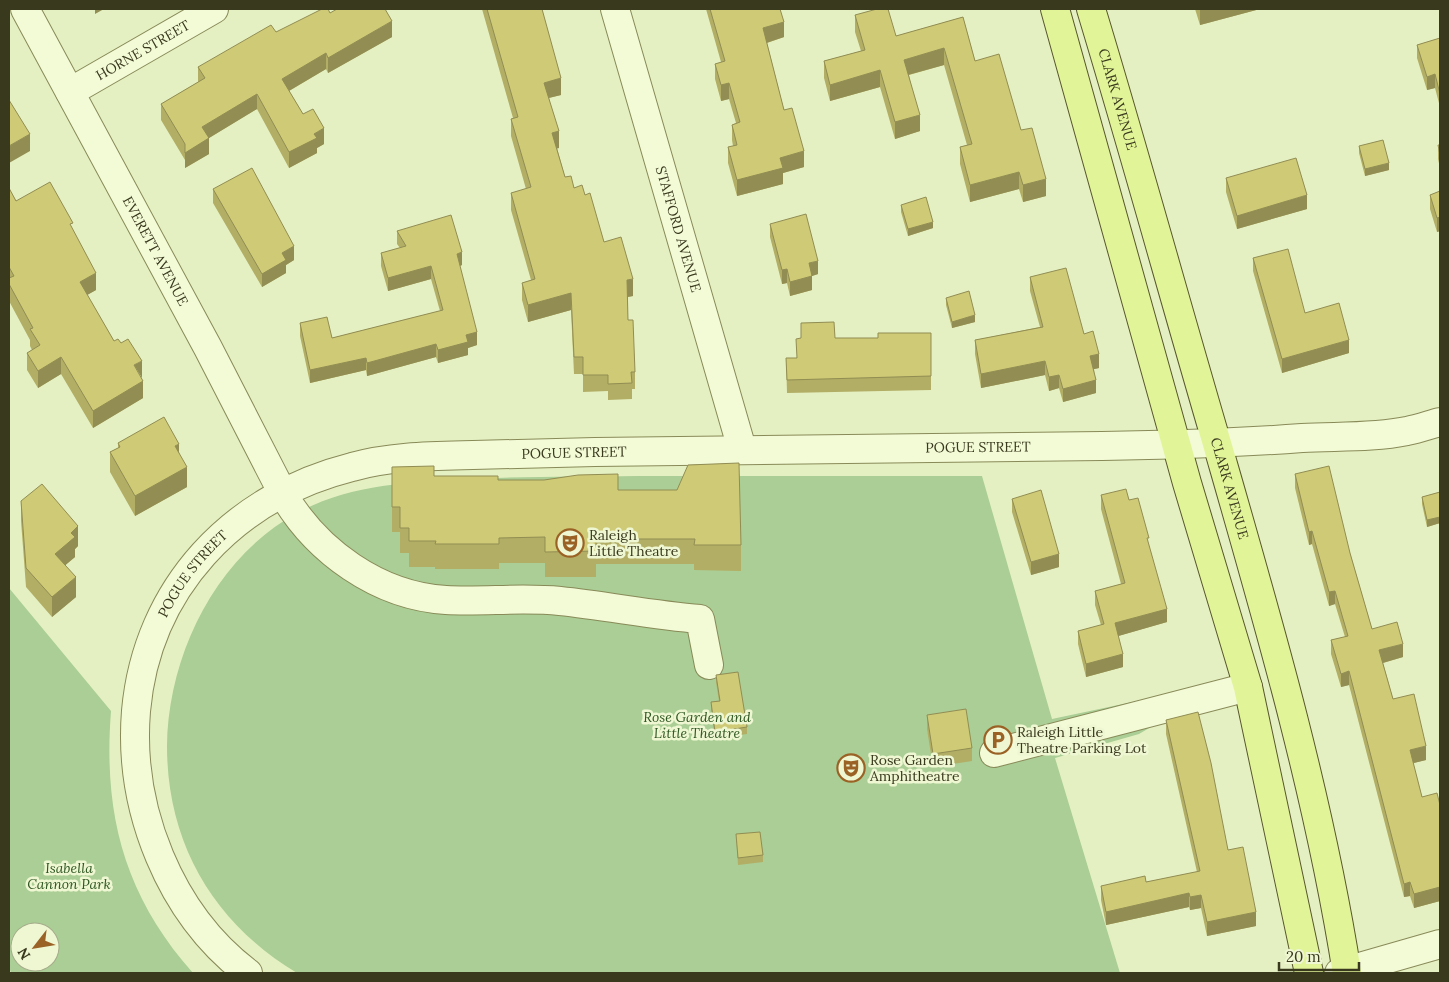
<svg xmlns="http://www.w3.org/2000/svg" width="1449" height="982" viewBox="0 0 1449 982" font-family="Lora,serif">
  <rect width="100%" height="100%" fill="#e5f0c2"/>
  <path fill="#aace95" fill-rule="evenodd" d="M982,476L1052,719L1227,682L1139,734L1055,758L1120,973H297C214,923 167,844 167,746C168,655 216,556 299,512C351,484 412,482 469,479C526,476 582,477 638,476C753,476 867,476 982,476Z
    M9,588L111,711C103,814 124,895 193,973H11L9,967ZM20,932H50V962H20Z"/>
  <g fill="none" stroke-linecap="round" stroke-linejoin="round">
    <g stroke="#888a58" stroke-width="30">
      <g id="minor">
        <path id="s1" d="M25,9L208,348L283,494C316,551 378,596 446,600C484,602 522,597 560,601C607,606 653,615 700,619L709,665"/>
        <path id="s2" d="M615,9L742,449"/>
        <path id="s3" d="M70,92L214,9"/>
        <path d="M994,753L1248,687"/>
        <path id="s4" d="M248,973C170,914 128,809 136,711C147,588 233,497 352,467C391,456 433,456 473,455C514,454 555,453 595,452C764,449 933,447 1102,446C1169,445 1235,443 1302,438C1336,436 1373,438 1407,431C1418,429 1429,425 1440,422"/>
        <path d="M1339,973L1440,944"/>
      </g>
    </g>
    <g stroke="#58572d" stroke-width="30">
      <g id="major">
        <path d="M1055,9L1187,483L1248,687L1309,973"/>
        <path id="s5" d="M1091,9C1135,154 1175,301 1218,447C1268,621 1319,795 1347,973"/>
      </g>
    </g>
    <use href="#minor" stroke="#f2fad6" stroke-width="28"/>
    <use href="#major" stroke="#e1f498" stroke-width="28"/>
  </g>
  <path fill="#b2ae65" d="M482,9H542L561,95L549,98L559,148H557L565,177L574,188L585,195L604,242L633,296L628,297V320L635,372V389H632V399L608,400V391L583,392V374H574L571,310L528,322L522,300V283L531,280L511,210V193L526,189L511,136V119L513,118Z
    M706,9H780L784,37L767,43L784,110L804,167L783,173V184L737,196L728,163V147L733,146L732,140V125L736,123L729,99L721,101L715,79V64L721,62Z
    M1195,9H1260L1200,25Z
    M330,13L392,37L328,73L326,69L289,91L303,114L324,144L317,148V153L289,168L257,109L209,138V154L185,168V160L161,120V104L198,82V67L276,32Z
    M855,15L896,36L963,17L975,61L1021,130L1046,196L1023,202L1019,189L970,202L960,164V147L967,145L944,65L909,75L920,131L895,139L880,87L830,101L824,78V61L861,51L855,32Z
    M1440,38V107L1435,88L1427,90L1417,58V45Z
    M1438,145H1440V168L1438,159Z
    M1359,146L1389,170L1365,176L1359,153Z
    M1226,178L1307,209L1237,229L1226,192Z
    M9,188L16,201L73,230L96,290L87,295L114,341L141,378L143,398L93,428L61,374L38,388L27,370V353L32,350L30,346V340L9,301Z
    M213,189L294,260L286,265V273L262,287L213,203Z
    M1440,191V231L1437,232L1430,209V195Z
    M901,205L933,228L908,236L901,212Z
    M770,224L818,274L812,276V290L790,296L787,283L782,284L770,237Z
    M397,231L462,265L460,266L477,345L468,348V355L438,363L436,357L367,376L366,370L310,383L300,336V323L332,338L440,311L431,279L388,291L381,266V253L400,248L397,244Z
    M1253,258L1305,313L1349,353L1282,373L1253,271Z
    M1030,277L1084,334L1099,368L1094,369L1096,393L1063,402L1059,388L1049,391L1045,375L981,388L975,354V340L1040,327L1030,291Z
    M946,298L975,322L952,328L946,305Z
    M931,333V390L787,393L786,358H796L835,338H878Z
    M118,443L179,452L187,487L135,516L110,472V452L118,448Z
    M392,467L434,476L618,490L741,545V571L694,570V564H596V577H545V563H499V569H435V567H409V553H400V532H392Z
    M1295,474L1350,553L1372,629L1403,657L1383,663L1393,699L1426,760L1413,763L1422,797L1440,805V901L1414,908L1410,896L1404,897L1349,685L1341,687L1331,654V640L1345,637L1335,604L1329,606L1312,544L1309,545L1295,488Z
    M1440,492V523L1427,527L1422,504V497Z
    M1101,495L1129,500L1149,546L1167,622L1118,636L1123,667L1086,677L1078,644V631L1101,625L1095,605V591L1121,584L1101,509Z
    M1012,499L1059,567L1031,575L1012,512Z
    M21,501L78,546L75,549V557L65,565L76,597L52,617L26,587L21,521Z
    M716,675L747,727V734L715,738L711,709V702L719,701L716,682Z
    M927,715L972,748V761L933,767L927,729Z
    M1166,720L1228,850L1256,926L1207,936L1201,908L1190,910L1189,907L1106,925L1101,900V886L1146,882L1197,872L1166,734Z
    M736,834L763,855V862L738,865Z"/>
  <path fill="#918d53" d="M95,9H104L95,14Z
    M1200,9H1260L1200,25Z
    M392,21V37L328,73V58Z
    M784,22V37L763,44V28Z
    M944,48V65L904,76V60Z
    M326,53V69L282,95V79Z
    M880,70V87L830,101V85Z
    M1435,74V88L1427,90V77Z
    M561,78V95L544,99V83Z
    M729,83V99L721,101V85Z
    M257,94V109L209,138V154L185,168V153L202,127Z
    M920,115V131L895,139V122Z
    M324,128V144L317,148V153L289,168V152L314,134Z
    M559,131V148L552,150V133Z
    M30,134V151L9,163V146Z
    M804,151V167L783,173V184L737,196V180L780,158Z
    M1389,163V170L1365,176V169Z
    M1019,172V189L970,202V185Z
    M1046,179V196L1023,202V185Z
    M1307,195V209L1237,229V216Z
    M1440,217V231L1437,232V218Z
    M933,222V228L908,236V229Z
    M294,246V260L286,265V273L262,287V274L282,253Z
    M462,252V265L457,267V254Z
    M818,261V274L809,277V263Z
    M431,266V279L388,291V278Z
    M787,269V283L782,284V270Z
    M96,273V290L80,299V282Z
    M812,276V290L790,296V282Z
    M633,279V296L627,297V280Z
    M571,293V310L528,322V305Z
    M975,315V322L952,328V322Z
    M477,332V345L468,348V355L438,363V350L466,335Z
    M1349,340V353L1282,373V359Z
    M436,344V357L367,376V363Z
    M1099,354V368L1090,370V356Z
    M61,357V374L38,388V371Z
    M366,358V370L310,383V370Z
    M142,361V378L134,365Z
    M1045,361V375L981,388V374Z
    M1059,375V388L1049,391V377Z
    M1096,380V393L1063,402V389Z
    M143,381V398L93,428V411Z
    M179,444V463L175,446Z
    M187,467V487L135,516V496Z
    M1440,517V523L1427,527V520Z
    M78,526V546L75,549V557L55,574V554L71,533Z
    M1312,531V544L1309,545V532Z
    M1059,554V567L1031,575V562Z
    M76,577V597L52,617V597Z
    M1335,591V604L1329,606V592Z
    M1167,609V622L1115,637V623Z
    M1403,644V657L1379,664V650Z
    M1123,654V667L1086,677V664Z
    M1349,671V685L1341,687V674Z
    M1426,746V760L1410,764V750Z
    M1410,882V896L1404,897V884Z
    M1440,884V901L1414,908V894Z
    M1189,893V907L1106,925V912Z
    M1201,895V908L1190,910V897Z
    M1256,912V926L1207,936V922Z"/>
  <path fill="#cfca76" stroke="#918d53" d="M322,9H328L330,13L337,9H385L392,21L328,58L326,53L282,79L303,114L313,109L324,128L314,134L317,138L289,152L257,94L202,127L209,138L185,153V144L161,104L205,78L198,67L271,25L276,32Z
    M487,9H542L561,78L544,83L559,131L552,133L565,177L571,176L574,188L582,185L585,195L590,193L604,242L621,237L633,279L627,280L628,320H633L635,372H631L632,383L608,384V375H583V357H574L571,293L528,305L522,283L535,279L511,193L531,187L511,119L518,117Z
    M710,9H780L784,22L763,28L784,110L792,108L804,151L780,158L783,168L737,180L728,147L737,145L732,125L740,122L729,83L721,85L715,64L725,61Z
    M877,9H888L896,36L963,17L975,61L999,54L1021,130L1032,128L1046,179L1023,185L1019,172L970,185L960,147L972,144L944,48L904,60L920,115L895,122L880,70L830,85L824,61L865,50L855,15Z
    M1440,38V94L1435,74L1427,77L1417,45Z
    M9,100L30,134L9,146Z
    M1383,140L1389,163L1365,169L1359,146Z
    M1438,145H1440V155Z
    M1296,158L1307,195L1237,216L1226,178Z
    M252,168L294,246L282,253L286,260L262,274L213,189Z
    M50,182L73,223L70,224L96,273L80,282L114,341L118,339L121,343L128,339L142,361L134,365L143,381L93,411L61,357L38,371L27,353L40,345L30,329L33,328L9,284V278L14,276L9,267V188L16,201Z
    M1440,191V217L1437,218L1430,195Z
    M926,197L933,222L908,229L901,205Z
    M806,214L818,261L809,263L812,276L790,282L787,269L782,270L770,224Z
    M451,215L462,252L457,254L477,332L466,335L468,342L438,350L436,344L367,363L366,358L310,370L300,323L327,317L332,338L443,310L431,266L388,278L381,253L406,246L397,231Z
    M1288,249L1305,313L1339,303L1349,340L1282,359L1253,258Z
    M1066,268L1084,334L1093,331L1099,354L1090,356L1096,380L1063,389L1059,375L1049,377L1045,361L981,374L975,340L1043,327L1030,277Z
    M969,291L975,315L952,322L946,298Z
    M834,322L835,338H878V333H931V376L787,380L786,358H797L796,339L801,338V323Z
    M164,417L179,444L175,446L187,467L135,496L110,452L120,447L118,443Z
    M739,463L741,545H694L695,539H596V551L545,552V537L499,538V544H435L436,541H409V528H400V507H392V467L434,466V476H498V480H544L578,475L618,474V490H677L688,465Z
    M1329,466L1350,553L1372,629L1397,622L1403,644L1379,650L1393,699L1414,694L1426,746L1410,750L1422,797L1437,793L1440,805V887L1414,894L1410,882L1404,884L1349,671L1341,674L1331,640L1348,636L1335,591L1329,592L1312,531L1309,532L1295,474Z
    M42,484L78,526L71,533L75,537L55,554L76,577L52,597L26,568L21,501Z
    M1126,489L1129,500L1138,498L1149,538H1147L1167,609L1115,623L1123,654L1086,664L1078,631L1104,624L1095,591L1125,583L1101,495Z
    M1041,490L1059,554L1031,562L1012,499Z
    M1440,492V517L1427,520L1422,497Z
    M738,672L747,727L715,732L711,702L720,701L716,675Z
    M966,709L972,748L933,754L927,715Z
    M1198,712L1211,763L1228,850L1243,847L1256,912L1207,922L1201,895L1190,897L1189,893L1106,912L1101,886L1145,876L1146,882L1200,871L1166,720Z
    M760,832L763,855L738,858L736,834Z"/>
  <defs>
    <g id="theatre-ring" transform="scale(1.4375)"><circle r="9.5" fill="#eef7d2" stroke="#9b6226" stroke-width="1.5"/><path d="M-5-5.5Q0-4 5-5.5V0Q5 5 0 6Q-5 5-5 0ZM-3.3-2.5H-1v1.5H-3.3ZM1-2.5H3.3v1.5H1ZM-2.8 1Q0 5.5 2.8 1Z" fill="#9b6226"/></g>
    <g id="parking-ring" transform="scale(1.4375)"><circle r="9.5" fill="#eef7d2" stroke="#9b6226" stroke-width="1.5"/><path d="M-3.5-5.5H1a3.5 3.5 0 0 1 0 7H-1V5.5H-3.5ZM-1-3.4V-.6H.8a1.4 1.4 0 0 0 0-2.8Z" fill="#9b6226"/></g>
  </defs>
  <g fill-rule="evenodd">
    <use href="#theatre-ring" x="570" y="543"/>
    <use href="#parking-ring" x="998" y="740"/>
    <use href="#theatre-ring" x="851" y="768"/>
  </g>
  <g text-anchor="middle" stroke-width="5" stroke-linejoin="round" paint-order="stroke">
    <g font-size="14" fill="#39391d" stroke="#eef7d2">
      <text dy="5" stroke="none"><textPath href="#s3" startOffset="84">HORNE STREET</textPath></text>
      <text dy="5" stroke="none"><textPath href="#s5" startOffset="94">CLARK AVENUE</textPath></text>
      <text dy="5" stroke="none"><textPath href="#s2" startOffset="229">STAFFORD AVENUE</textPath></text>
      <text dy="5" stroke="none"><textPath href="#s1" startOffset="275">EVERETT AVENUE</textPath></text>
      <text dy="5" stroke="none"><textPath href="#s4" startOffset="1272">POGUE STREET</textPath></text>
      <text dy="5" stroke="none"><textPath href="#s4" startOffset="868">POGUE STREET</textPath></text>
      <text dy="5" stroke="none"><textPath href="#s5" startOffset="499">CLARK AVENUE</textPath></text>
      <text dy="5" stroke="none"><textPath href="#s4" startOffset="448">POGUE STREET</textPath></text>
    </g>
    <g font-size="14" fill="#39391d" stroke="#eef7d2" text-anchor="start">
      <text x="589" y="540">Raleigh<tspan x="589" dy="16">Little Theatre</tspan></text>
      <text x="1017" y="737">Raleigh Little<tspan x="1017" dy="16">Theatre Parking Lot</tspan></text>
      <text x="870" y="765">Rose Garden<tspan x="870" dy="16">Amphitheatre</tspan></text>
    </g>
    <g font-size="14" font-style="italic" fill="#2f5723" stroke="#eef7d2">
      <text x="697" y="722">Rose Garden and<tspan x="697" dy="16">Little Theatre</tspan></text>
      <text x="69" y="873">Isabella<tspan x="69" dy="16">Cannon Park</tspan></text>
    </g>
  </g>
  <rect width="1449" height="982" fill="none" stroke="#39391d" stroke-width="20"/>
  <g transform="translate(35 947) rotate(239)"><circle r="24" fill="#eef7d2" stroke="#a6ab8a"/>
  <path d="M0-4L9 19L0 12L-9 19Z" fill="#9b6226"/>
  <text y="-8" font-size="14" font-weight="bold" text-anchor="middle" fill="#39391d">N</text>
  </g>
  <path d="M1279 962v8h80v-8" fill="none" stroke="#39391d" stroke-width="2.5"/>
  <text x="1286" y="962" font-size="15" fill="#39391d" stroke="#eef7d2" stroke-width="4" paint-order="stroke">20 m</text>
</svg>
